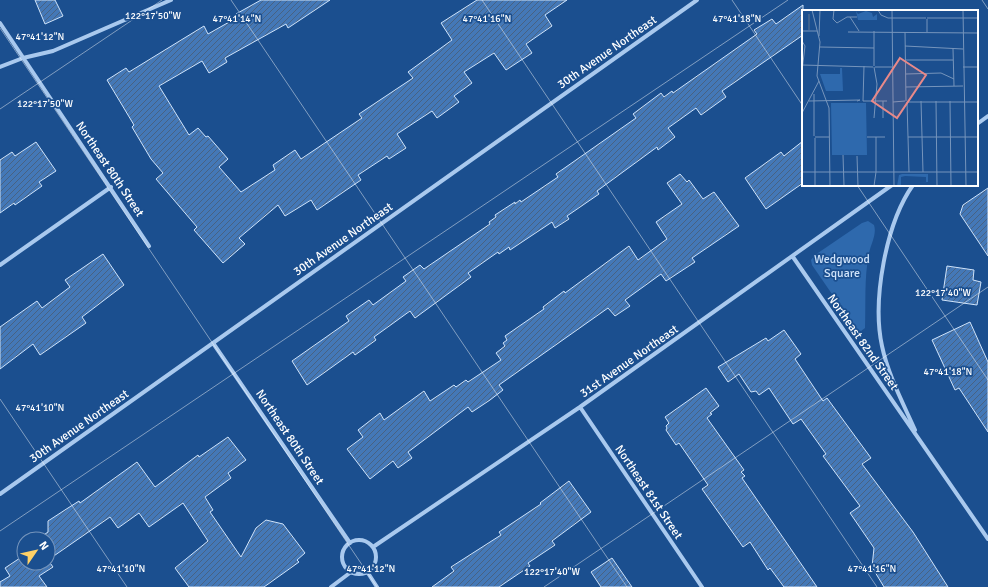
<svg xmlns="http://www.w3.org/2000/svg" width="988" height="587" viewBox="0 0 988 587" font-family="Signika,sans-serif">
  <defs>
    <pattern id="building-hatch" width="6" height="6" patternUnits="userSpaceOnUse"><rect width="6" height="6" fill="#4478b7"/><path d="M-1 1l2-2M0 6l6-6M5 7l2-2" fill="none" stroke="#486282"/></pattern>
  </defs>
  <rect width="100%" height="100%" fill="#1b4f8f"/>
  <path fill="#2e69ad" d="M868,221L874,225C877,234 871,244 869,253C864,278 866,303 865,328L861,331L856,329L812,265L811,260L815,255L862,223Z"/>
  <path fill="url(#building-hatch)" stroke="#cfe3fa" d="M35,0H55L63,16L45,24Z
    M261,0H330L288,28L286,24L225,58L227,62L209,73L202,61L159,86L189,135L198,128L206,137L208,136L228,159L219,167L241,192L275,170L273,165L295,150L301,159L362,118L359,114L413,78L408,72L452,40L441,23L477,0H567L545,15L552,26L526,44L532,53L506,70L494,53L464,72L472,83L454,96L459,102L437,118L432,111L397,134L406,148L389,159L387,156L358,175L361,180L317,210L311,200L285,216L278,205L239,238L245,244L223,263L194,230L197,227L156,179L163,173L151,159L132,127L134,125L107,80L126,68L129,72L204,26L208,34L238,17L236,14Z
    M803,5V35L722,91L726,97L701,115L696,108L668,128L675,137L658,150L657,147L597,191L599,194L567,216L569,219L555,228L552,222L510,250L509,247L499,254L498,252L468,273L471,277L415,318L410,311L374,337L376,340L355,355L353,352L307,385L292,361L349,321L346,316L369,300L373,305L406,281L403,277L420,265L424,269L490,224L489,222L496,217L495,215L515,202V204L520,200L521,202L558,177L556,174L636,118L633,114L661,93L664,97L672,91L673,93L757,34L754,30L772,19L776,24Z
    M803,141V183L766,209L745,178L781,152L784,156Z
    M36,142L56,171L39,182L42,186L15,205L14,203L0,213V160L12,152L15,156Z
    M680,174L687,182L689,180L703,199L714,192L739,226L692,258L695,262L666,281L661,274L625,300L630,306L615,316L608,308L499,385L503,390L490,400L472,412L468,407L408,452L412,458L398,468L393,461L370,479L347,449L363,437L358,430L380,413L384,420L424,391L430,401L454,385L456,387L466,380L468,382L501,360L496,353L505,346L503,343L507,340L505,336L544,309L543,307L564,291L565,293L629,246L638,260L667,239L656,222L682,204L667,183Z
    M988,188V256L960,214L963,205Z
    M103,254L124,285L82,317L86,323L40,355L33,344L0,369V327L37,301L42,308L70,287L65,280Z
    M947,266L974,270L973,280L981,282L977,305L942,300Z
    M970,322L988,362V432L959,388L955,390L932,340Z
    M784,330L801,354L795,359L823,401L827,398L871,458L862,464L913,532L948,587H884L872,567L874,548L850,513L860,506L823,456L826,454L801,419L793,424L769,388L759,395L756,391L751,392L739,374L728,382L718,367L766,338L768,341Z
    M706,388L719,406L710,413L712,414L707,418L744,470L741,472L745,476L742,478L817,587H784L770,568L768,570L750,542L743,547L702,489L708,485L679,443L676,445L666,430L667,428L666,426L669,423L665,417Z
    M228,437L246,460L228,473L231,478L205,497L213,510L210,512L241,557L256,528L266,520L283,524L305,553L297,560L299,562L264,587H189L175,568L208,541L183,503L149,527L139,513L118,528L110,517L48,560L53,567L39,576L47,587H0V582L10,576L5,568L23,556L20,551L24,549V563H48V539H38L48,532V521L68,508L79,501L80,503L137,462L155,487L198,455L199,457Z
    M569,481L591,512L552,541L555,545L528,563L530,566L499,587H432L454,571L451,567L501,535L499,532L541,504L540,503Z
    M612,558L632,587H601L591,572Z"/>
  <g fill="none" stroke-linecap="round" stroke-linejoin="round">
    <path stroke="#a9c9ee" stroke-width="4" d="M0,23L149,246
      M0,67L23,58L53,51L171,0
      M977,124L988,116
      M913,185C886,223 872,300 882,346C888,375 903,403 915,430
      M793,257L988,539
      M0,265L111,187
      M213,343L350,543
      M580,407L702,587
      M0,494L697,0
      M342 557a17 17 0 1 1 34 0a17 17 0 1 1-34 0Z
      M373,547L580,407L892,185
      M368,573L377,587
      M331,587L351,572"/>
  </g>
  <path fill="none" stroke="#fff" stroke-width="1" stroke-opacity="0.45" d="M231,0L627,587M482,0L877,587M732,0L803,106M982,0L988,9M0,28L377,587M0,109L162,0M857,185L988,380M0,399L127,587M0,531L788,0M544,587L988,287"/>
  <g text-anchor="middle" stroke-width="3.5" stroke-linejoin="round" paint-order="stroke">
    <g font-size="12" fill="#fff" stroke="#1b4f8f">
      <text transform="translate(607 52) rotate(-35)" y="4">30th Avenue Northeast</text>
      <text transform="translate(110 169) rotate(56)" y="4">Northeast 80th Street</text>
      <text transform="translate(343 239) rotate(-35)" y="4">30th Avenue Northeast</text>
      <text transform="translate(863 342) rotate(55)" y="4">Northeast 82nd Street</text>
      <text transform="translate(629 361) rotate(-35)" y="4">31st Avenue Northeast</text>
      <text transform="translate(79 426) rotate(-35)" y="4">30th Avenue Northeast</text>
      <text transform="translate(290 437) rotate(56)" y="4">Northeast 80th Street</text>
      <text transform="translate(649 492) rotate(56)" y="4">Northeast 81st Street</text>
    </g>
    <g font-size="12" fill="#cfe3fa" stroke="#1b4f8f">
      <text x="842" y="263">Wedgwood<tspan x="842" dy="14">Square</tspan></text>
    </g>
  </g>
  <g transform="translate(802 10)">
    <rect width="176" height="176" fill="#1b4f8f"/>
    <path d="M100,164H126V172L112,173L124,172V167L103,166L99,167V176H95L97,165Z" fill="#2e69ad"/>
    <path d="M54,1L56,4L64,1L70,3L71,7L75,4V10H56ZM38,58H40L41,81H24L18,64H38ZM29,93H64L65,145H30Z" fill="#2e69ad"/>
    <path fill="none" stroke="#3c6290" stroke-width="2" d="M7,20V4"/>
    <path fill="none" stroke="#7695bc" stroke-width="1" d="M10,0L18,32L15,66L27,98L28,176M32,0L31,9L35,13L45,7H55M76,0L79,5L86,8H124M90,0L92,176M161,0L164,176M48,7L57,21M125,8H176M125,9V22M0,21H15M46,22L176,23M103,22L104,91M17,26L18,0M0,31L3,36L0,61M103,36L161,39M18,37L72,38M151,39L152,76M103,50H151M0,55L71,57M62,56L61,91H85M72,56V21M72,57L75,74L72,108M73,57H90M161,57H176M176,62V109M104,64L139,63L152,69M104,77L161,76M12,84V126M7,91L58,90L55,91M81,91V108M119,91L121,162M134,91L135,176M148,91L149,176M91,92L103,91M105,92H176M105,92L107,162M0,103L17,71M13,127H27M65,127H83M106,127H176M13,128V176M41,145L42,176M55,146L56,176M0,162H176M72,176L74,162V127"/>
    <path fill="#e88989" fill-opacity="0.15" stroke="#e88989" stroke-width="2" d="M98,48L124,65L95,108L70,91Z"/>
    <rect width="176" height="176" fill="none" stroke="#fff" stroke-width="2"/>
  </g>
  <g font-size="10" text-anchor="middle" fill="#fff" stroke="#1b4f8f" stroke-width="3.5" stroke-linejoin="round" paint-order="stroke">
    <text x="153" y="19">122°17'50"W</text>
    <text x="237" y="22">47°41'14"N</text>
    <text x="487" y="22">47°41'16"N</text>
    <text x="737" y="22">47°41'18"N</text>
    <text x="40" y="40">47°41'12"N</text>
    <text x="45" y="107">122°17'50"W</text>
    <text x="943" y="296">122°17'40"W</text>
    <text x="948" y="375">47°41'18"N</text>
    <text x="40" y="411">47°41'10"N</text>
    <text x="121" y="572">47°41'10"N</text>
    <text x="371" y="572">47°41'12"N</text>
    <text x="872" y="572">47°41'16"N</text>
    <text x="552" y="575">122°17'40"W</text>
  </g>
  <g transform="translate(36 551) rotate(56)"><circle r="19" fill="#1b4f8f" stroke="#7695bc"/>
  <path d="M0-3L7 15L0 10L-7 15Z" fill="#ffd166"/>
  <text y="-6" font-size="11" font-weight="bold" text-anchor="middle" fill="#ffffff">N</text>
  </g>
</svg>
